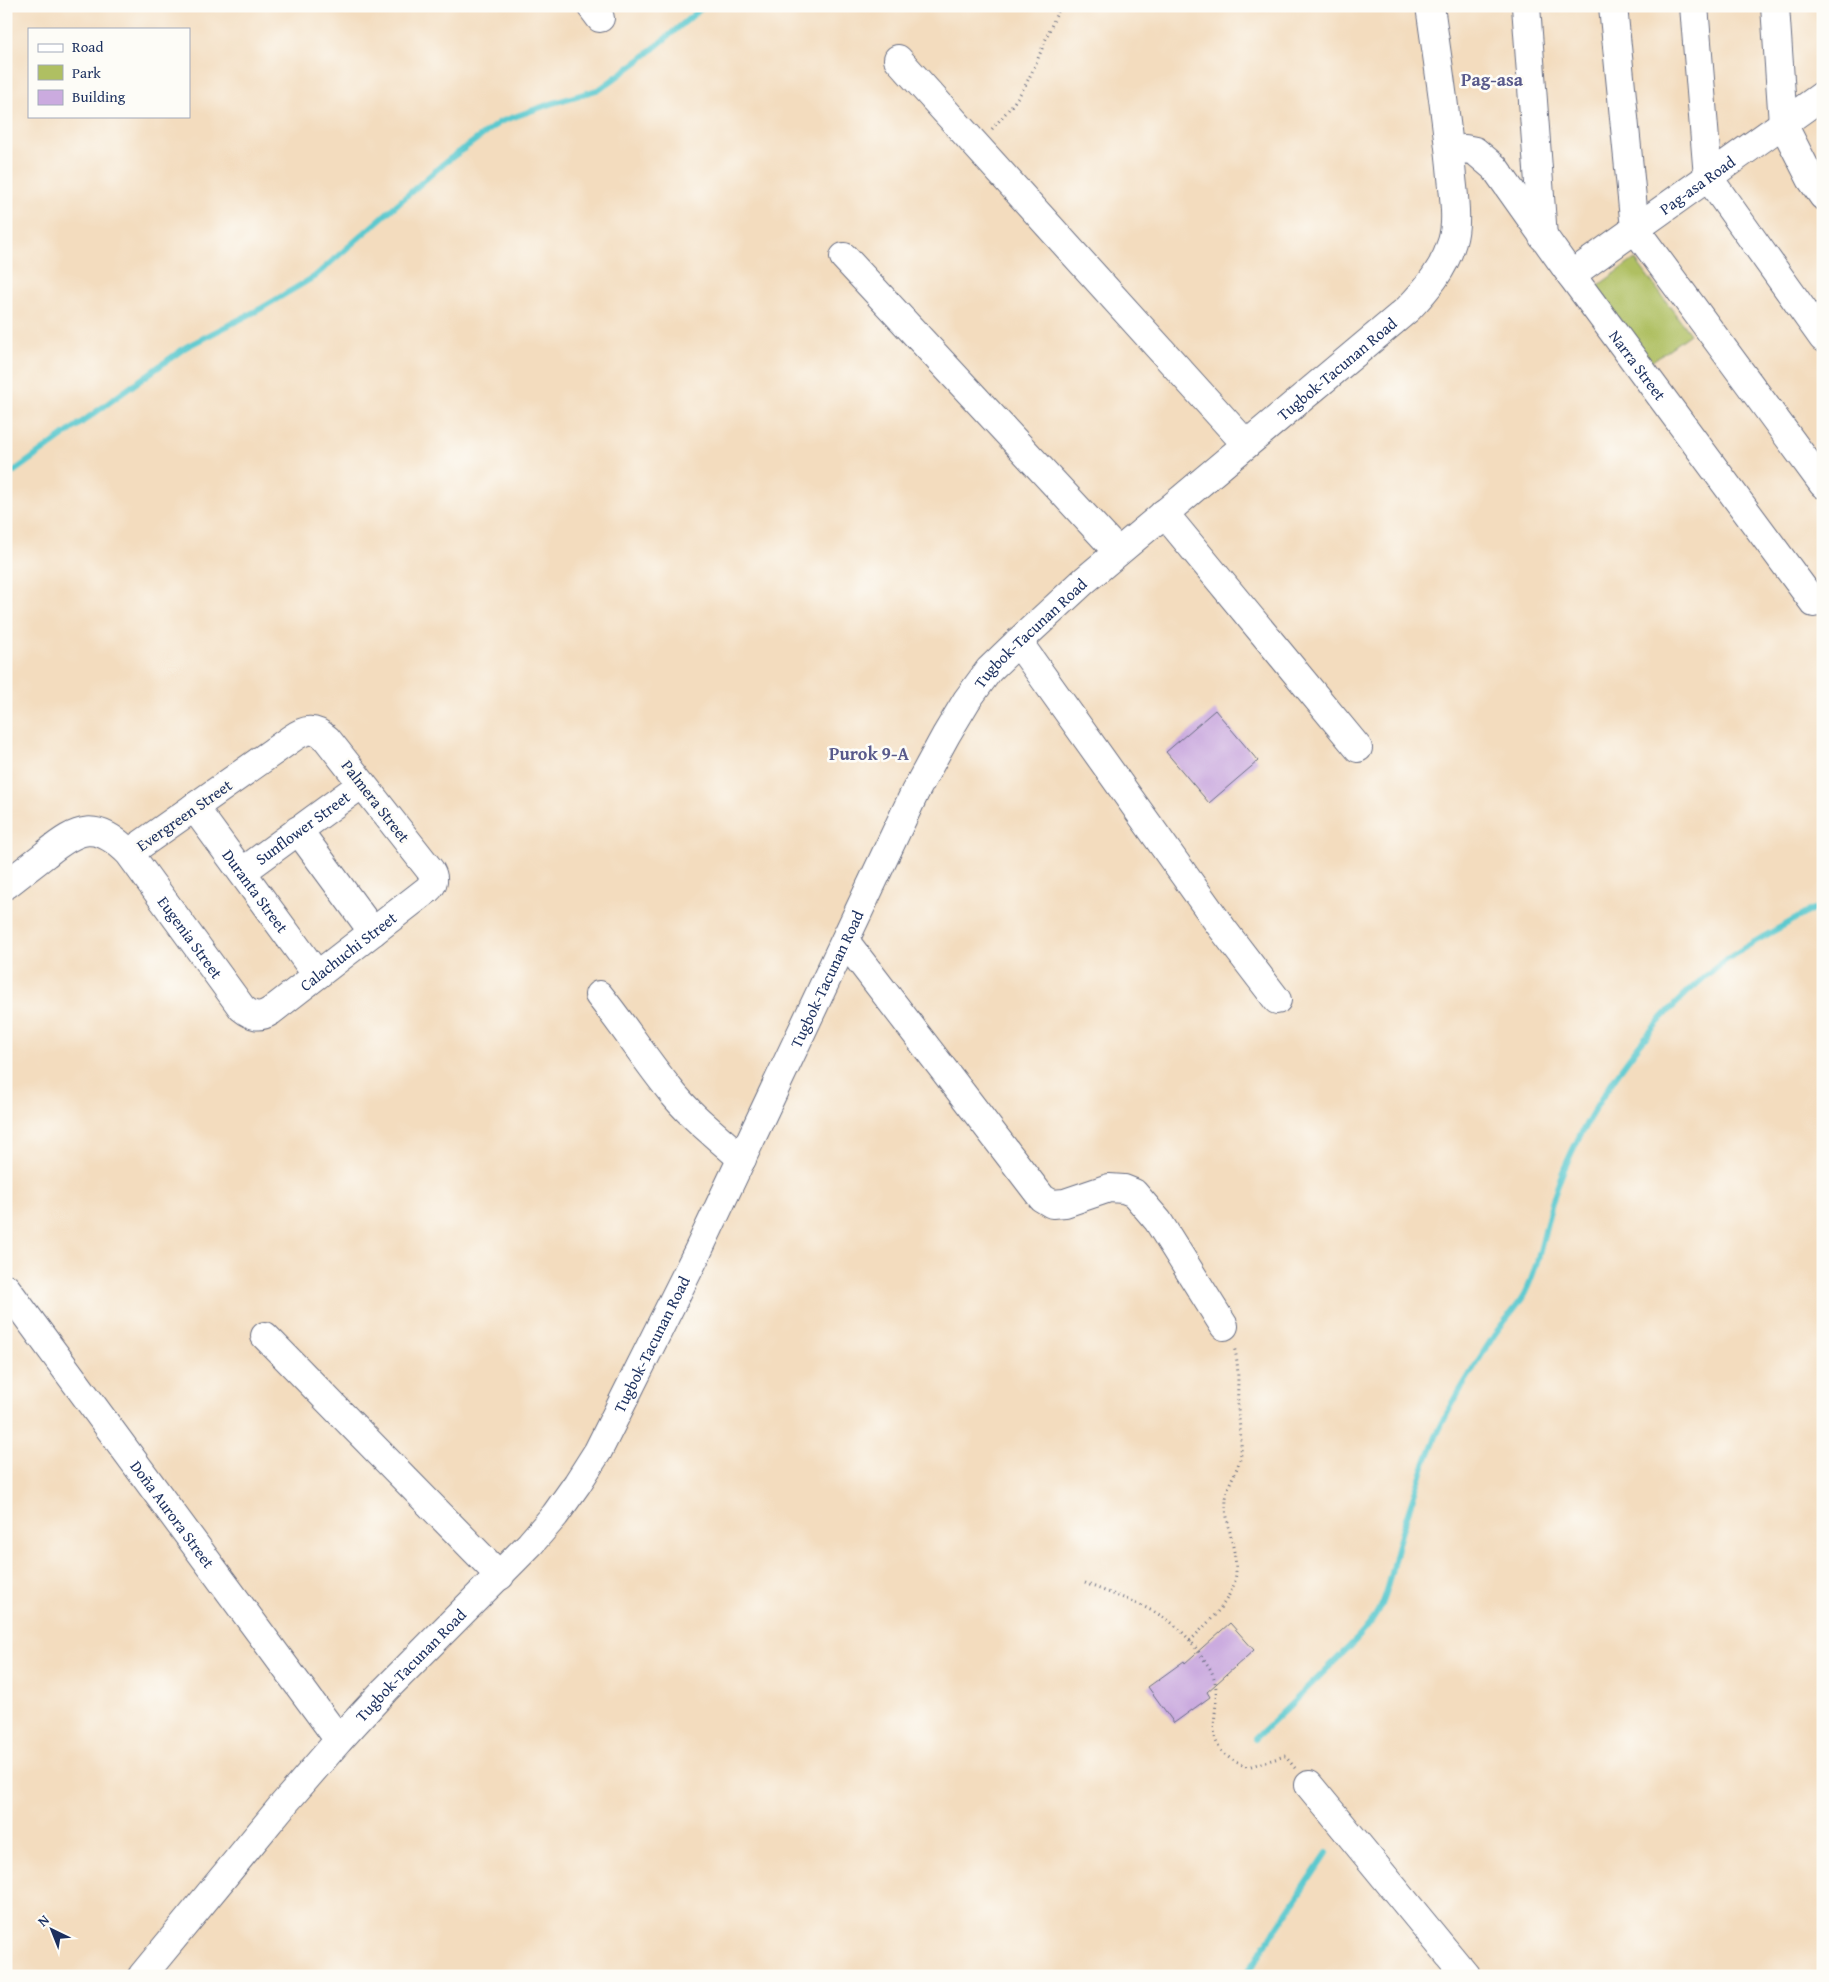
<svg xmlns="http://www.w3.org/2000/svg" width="1829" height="1982" viewBox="0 0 1829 1982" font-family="'Gentium Book Plus',serif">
  <rect width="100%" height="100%" fill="#fdfcf7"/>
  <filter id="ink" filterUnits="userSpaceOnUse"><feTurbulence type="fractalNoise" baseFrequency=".02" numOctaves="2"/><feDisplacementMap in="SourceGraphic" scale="10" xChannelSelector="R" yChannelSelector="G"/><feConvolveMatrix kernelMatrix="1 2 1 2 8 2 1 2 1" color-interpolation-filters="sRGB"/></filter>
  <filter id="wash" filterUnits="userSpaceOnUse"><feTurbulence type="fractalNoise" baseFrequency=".0096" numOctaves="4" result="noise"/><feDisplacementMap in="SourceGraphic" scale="20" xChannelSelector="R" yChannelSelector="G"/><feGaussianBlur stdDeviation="1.12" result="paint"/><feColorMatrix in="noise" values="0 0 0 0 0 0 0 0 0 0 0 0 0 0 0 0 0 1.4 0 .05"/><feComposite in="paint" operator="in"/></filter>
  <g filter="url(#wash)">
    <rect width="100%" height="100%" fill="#f3dcbe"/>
    <path fill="#afbf62" stroke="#657760" d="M1635,259L1690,334L1651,362L1596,287Z"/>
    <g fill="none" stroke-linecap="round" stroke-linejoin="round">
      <path stroke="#5cc9cf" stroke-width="6" d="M6,477L186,347L260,309L314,277L443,164L500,122L550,104L600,89L641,59L704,6
        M1255,1739C1283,1712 1312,1684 1340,1656C1354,1642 1370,1627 1379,1609C1389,1588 1392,1566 1398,1544C1407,1513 1418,1482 1430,1451C1445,1412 1472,1370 1495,1334C1504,1320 1518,1308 1525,1293C1542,1259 1545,1220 1558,1184C1590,1101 1655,1012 1726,960C1750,942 1785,926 1811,910L1823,906
        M1245,1976L1327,1853"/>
    </g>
    <g id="blocks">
      <path fill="#cbabdf" d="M1215,710L1258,761L1209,803L1166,752Z
        M1230,1623L1254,1650L1207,1692L1210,1697L1174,1723L1148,1687L1184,1661L1185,1663Z"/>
    </g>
  </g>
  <g filter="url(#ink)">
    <use href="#blocks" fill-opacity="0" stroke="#676c80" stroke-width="1"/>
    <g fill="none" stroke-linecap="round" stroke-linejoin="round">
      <g stroke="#676c80" stroke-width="30">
        <g id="minor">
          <path d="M591,6L600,18"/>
          <path d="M1526,6L1543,237"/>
          <path d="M1613,6L1635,229L1823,484"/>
          <path d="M1694,6L1708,177L1823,338"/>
          <path d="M1775,6L1783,124L1811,179L1823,196"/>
          <path d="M898,59L1246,444"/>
          <path id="s1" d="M1450,151L1465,149L1475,151L1495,168L1571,275L1814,603L1823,596"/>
          <path d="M844,257L1118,552"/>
          <path id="s2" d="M1571,275L1823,95"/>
          <path d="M1164,513L1358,748"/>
          <path d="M1018,642L1222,928L1277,1000"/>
          <path id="s3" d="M194,807L317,975"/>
          <path d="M298,830L373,932"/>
          <path id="s4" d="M242,872L362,784"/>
          <path id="s5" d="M6,885C19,875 33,864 46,854C78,828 96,820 129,853L242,1008C253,1017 260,1018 271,1011L427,890C434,884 435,878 430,870L327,739C314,727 305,729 291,739L129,853"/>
          <path d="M845,941L1042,1198L1052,1204L1065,1203L1109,1188L1124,1189L1134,1193L1158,1221L1224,1326"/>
          <path d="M599,995C624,1026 645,1059 670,1090C690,1116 718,1137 742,1159"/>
          <path id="s6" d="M6,1288L339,1740"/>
          <path d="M265,1336L500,1576"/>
          <path d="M1309,1785L1466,1976"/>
          <path id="s7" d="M142,1976L282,1806L339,1740L385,1690L530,1544L555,1515L577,1484L598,1451L698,1251L915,792L946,735L967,700L989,670L1018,642L1085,580L1408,309C1427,289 1444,269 1452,242C1458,222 1454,198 1452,177C1447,120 1438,63 1430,6"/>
        </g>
      </g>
      <path stroke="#676c80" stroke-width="3" stroke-dasharray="1 4" stroke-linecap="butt" d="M992,129C1006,113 1020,97 1029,78C1041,55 1048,29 1061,6
        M1085,1583C1115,1596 1153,1606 1178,1628C1190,1639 1200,1653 1209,1667C1232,1704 1187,1746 1248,1767L1285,1756L1295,1768
        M1190,1641C1207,1623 1225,1608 1234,1584C1241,1564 1227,1529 1226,1508C1224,1483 1238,1475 1241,1454C1242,1439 1239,1423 1238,1408C1237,1387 1240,1367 1234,1347"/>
      <use href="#minor" stroke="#fff" stroke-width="28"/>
    </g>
  </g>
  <g text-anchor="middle" stroke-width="5" stroke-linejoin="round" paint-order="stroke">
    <g font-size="16" fill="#1b2f5e" stroke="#fdfcf7">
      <text dy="6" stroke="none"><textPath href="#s2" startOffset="155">Pag-asa Road</textPath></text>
      <text dy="6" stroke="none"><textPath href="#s1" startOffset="295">Narra Street</textPath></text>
      <text dy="6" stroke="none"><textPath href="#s7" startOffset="2031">Tugbok-Tacunan Road</textPath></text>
      <text dy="6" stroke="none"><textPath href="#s7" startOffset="1626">Tugbok-Tacunan Road</textPath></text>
      <text transform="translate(376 801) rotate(52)" y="6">Palmera Street</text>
      <text transform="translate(184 815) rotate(-35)" y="6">Evergreen Street</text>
      <text dy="6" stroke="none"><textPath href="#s4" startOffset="75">Sunflower Street</textPath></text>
      <text dy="6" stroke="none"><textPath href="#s3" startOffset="104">Duranta Street</textPath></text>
      <text dy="6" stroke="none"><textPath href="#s5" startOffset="251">Eugenia Street</textPath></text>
      <text dy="6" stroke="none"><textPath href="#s5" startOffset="468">Calachuchi Street</textPath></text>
      <text dy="6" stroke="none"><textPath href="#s7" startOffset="1221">Tugbok-Tacunan Road</textPath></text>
      <text dy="6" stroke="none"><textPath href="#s7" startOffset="816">Tugbok-Tacunan Road</textPath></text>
      <text dy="6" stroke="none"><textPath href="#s6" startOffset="281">Doña Aurora Street</textPath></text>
      <text dy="6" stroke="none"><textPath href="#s7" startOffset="411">Tugbok-Tacunan Road</textPath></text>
    </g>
    <g font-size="18" font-weight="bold" fill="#595a8b" stroke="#fdfcf7">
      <text x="1492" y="86">Pag-asa</text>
      <text x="869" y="760">Purok 9-A</text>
    </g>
  </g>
  <rect width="1829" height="1982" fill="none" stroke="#fdfcf7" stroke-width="25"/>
  <rect x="28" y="28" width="162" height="90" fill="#fdfcf7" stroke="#a3aaba"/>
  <rect x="38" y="44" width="25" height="8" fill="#ffffff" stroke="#a3aaba"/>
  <text x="72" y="52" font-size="15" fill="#1b2f5e">Road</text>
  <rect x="38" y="65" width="25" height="15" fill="#afbf62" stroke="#a3aaba"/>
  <text x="72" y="78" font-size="15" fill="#1b2f5e">Park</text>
  <rect x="38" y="90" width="25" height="15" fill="#cbabdf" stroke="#a3aaba"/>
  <text x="72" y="102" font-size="15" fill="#1b2f5e">Building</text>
  <g transform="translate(52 1930) rotate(317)" stroke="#fdfcf7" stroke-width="4" paint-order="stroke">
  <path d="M0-4L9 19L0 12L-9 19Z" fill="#1b2f5e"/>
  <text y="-8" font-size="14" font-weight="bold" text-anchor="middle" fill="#1b2f5e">N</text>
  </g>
</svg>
